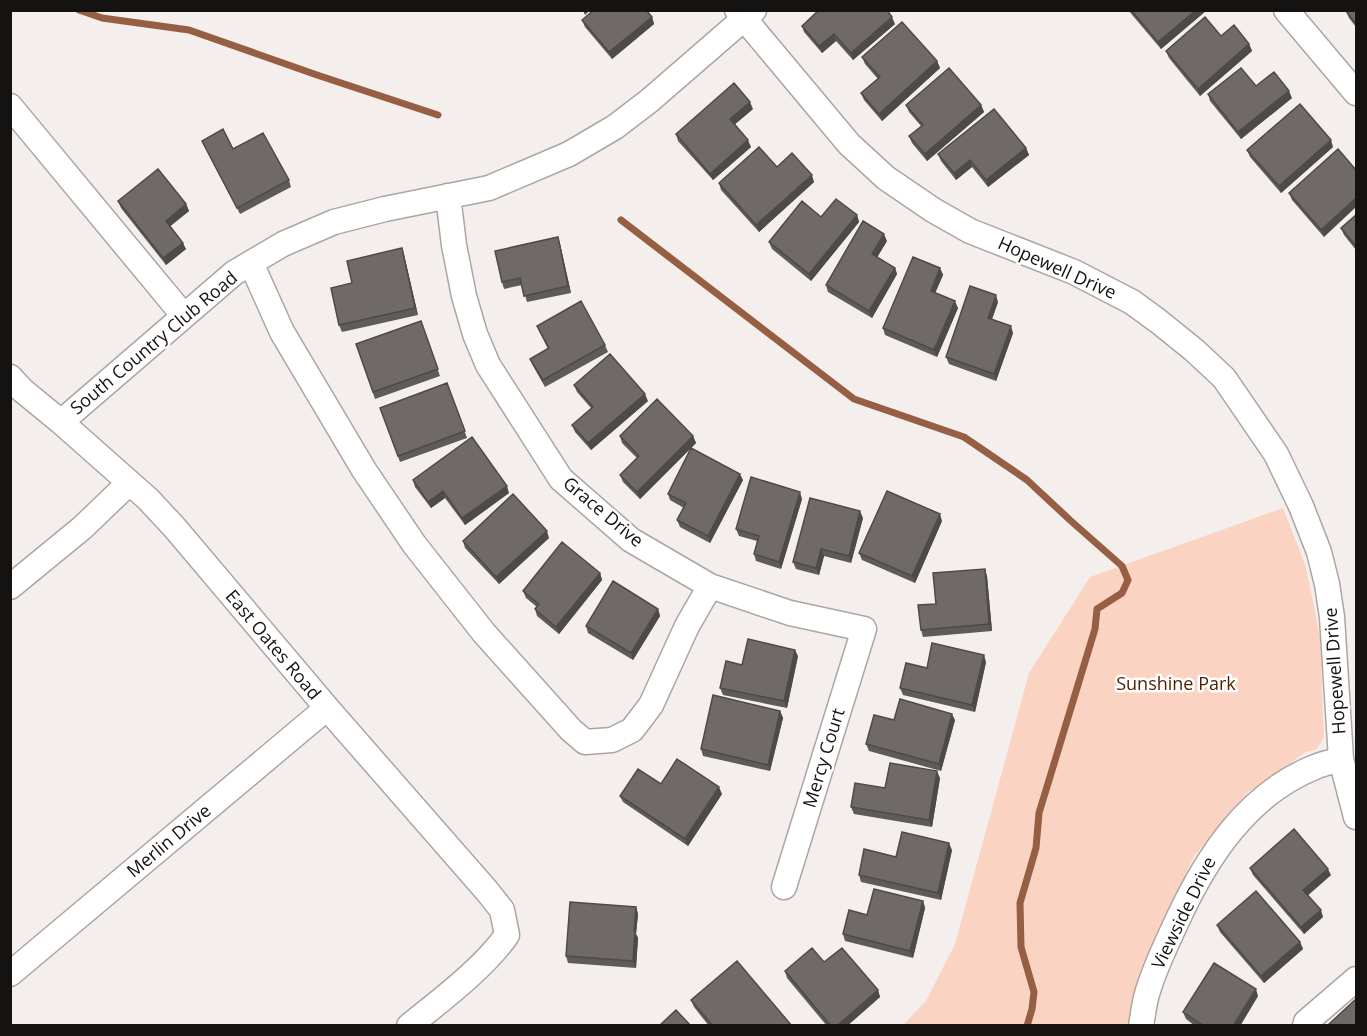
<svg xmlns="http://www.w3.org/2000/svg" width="1367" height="1036" viewBox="0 0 1367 1036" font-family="'Open Sans',sans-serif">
  <rect width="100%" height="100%" fill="#f4efec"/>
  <path fill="#fbd3c2" d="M1283,508L1305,564L1315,611L1320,638L1324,737L1317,749L1306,752L1248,792L1194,856L1141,969L1129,1025L902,1026L926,1001L955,944L1029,673L1090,577Z"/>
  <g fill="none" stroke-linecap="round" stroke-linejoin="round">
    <path stroke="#965e43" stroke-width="7" d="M79,10L102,18L189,30L317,75L438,115
      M621,220L854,399L964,437L1027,480L1071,521L1122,566L1128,580L1122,593L1097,609L1095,629L1039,813L1036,848L1020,903L1021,947L1034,992L1032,1009L1027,1026"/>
    <g stroke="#aba6a3" stroke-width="27">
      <path id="minor" d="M737,10L849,144L886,178L933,210L970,231L1074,272L1132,302L1158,321L1194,350L1224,378L1276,454L1301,506L1319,552L1327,584L1332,617L1341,759L1356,817
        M1286,10L1356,93
        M10,106L184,316
        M448,196L454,245L464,296L475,334L488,365L561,479L631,540L710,586L790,613L864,629L784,887
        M251,263L282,332L364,470L414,544L484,633L571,730L585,742L612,740L632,730L651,705L687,626L710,586
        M10,377L22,390L61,422L148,499L175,528L327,708L487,891L502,910L507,935C484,968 441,1000 409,1026
        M61,422L234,273L283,244L334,222L385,209L489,188L569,154L615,127L649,101L754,10
        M10,587L82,528L129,483
        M10,974L327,708
        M1141,1026C1143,1015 1144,1004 1147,994C1154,969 1166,945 1177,921C1206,858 1247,794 1315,767C1323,763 1333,762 1341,759
        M1305,1026L1306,1022L1356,979"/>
    </g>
    <use href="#minor" stroke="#fff" stroke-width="24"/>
  </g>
  <path fill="#5f5b59" d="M1128,10H1207L1161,49Z
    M1356,10V27L1349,18L1346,11Z
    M652,17L654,24L612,59L585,27L582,20Z
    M895,24L853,60L836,41L822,53L804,32L802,26Z
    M1249,44L1252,51L1200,96L1169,58L1166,51Z
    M862,57L937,61L940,68L882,121L864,100L861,93L878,79L865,64Z
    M1256,86L1292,98L1241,139L1210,101L1208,94Z
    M906,105H981L984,112L927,161L912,143L909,136L921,126L909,112Z
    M753,109L735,124L751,147L713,180L678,141L676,134Z
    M202,141L289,180L291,187L240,214L205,147Z
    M1333,147L1281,193L1250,157L1247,150Z
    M1026,148L1029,155L988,187L972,167L956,180L941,161L938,154Z
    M1338,149L1324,237L1292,200L1289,193Z
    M777,167L814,182L759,232L721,190L719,183Z
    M118,201L186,204L189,211L170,226L186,249L166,265L121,208Z
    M857,215L859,222L811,281L772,249L769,242L821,217Z
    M1356,215V250L1344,235L1341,228Z
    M558,237L560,244L571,293L527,302L522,285L504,289L502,282Z
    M887,241L877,257L895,268L897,274L872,318L828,292L826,285Z
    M404,255L418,315L342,332L339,325L352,283Z
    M940,268L943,275L935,293L958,308L937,357L885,335L883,328Z
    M998,302L992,319L1013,333L996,381L949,364L946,357Z
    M421,321L440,376L375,399L356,344Z
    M537,326L605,345L608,352L545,387L533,366L530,359L548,349L540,333Z
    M447,383L467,438L400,462L380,408Z
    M574,385L648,401L591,450L575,432L572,425L591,408L577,392Z
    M620,436H693L696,443L640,499L623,482L620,475L637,458L622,443Z
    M413,480L509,493L465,525L445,498L431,508L415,487Z
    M743,480L710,543L680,527L677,520L684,508L670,500L668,494Z
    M802,499L781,569L756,561L754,554L757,541L739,536L736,529Z
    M863,518L851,563L824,556L819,575L796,569L793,562Z
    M942,521L915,583L862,560L859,553Z
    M549,538L499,584L465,548L463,541Z
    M600,573L602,580L559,634L537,616L535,609L537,607L526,598L523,591Z
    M987,576L992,631L923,637L921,630L936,604Z
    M658,609L660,616L633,660L588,633L586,626Z
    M798,656L787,708L723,695L720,688L742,665Z
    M986,662L975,712L903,695L900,688Z
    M780,711L783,718L770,771L703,756L701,749Z
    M894,720H955L941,771L869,751L866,744Z
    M940,778L932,827L854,814L851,807L885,788Z
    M661,784L722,794L688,846L623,802L620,796Z
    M952,850L941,900L861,882L859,875L896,857Z
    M1250,868L1331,875L1308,895L1323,917L1304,934L1253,875Z
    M923,901L925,908L913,958L845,941L843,934L867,915Z
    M636,907L638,914L636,934L638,938L636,968L568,963L566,956Z
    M1217,925L1300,942L1303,949L1264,983L1220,932Z
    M824,962L878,990L880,997L847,1026H827L787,978L785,971Z
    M1258,996L1240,1026H1195L1186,1019L1183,1012Z
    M691,1000L792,1026H709L694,1007Z"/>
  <path fill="#4e4a48" d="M583,10H590L585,15Z
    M1196,10H1207L1161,49L1158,42Z
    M652,17L654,24L612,59L609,52Z
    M892,17L895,24L853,60L851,53Z
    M834,34L836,41L822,53L819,46Z
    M1249,44L1252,51L1200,96L1198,89Z
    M937,61L940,68L882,121L879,114Z
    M1289,91L1292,98L1241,139L1238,132Z
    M750,102L753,109L733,126L730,119Z
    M981,105L984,112L927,161L925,154Z
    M748,140L751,147L713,180L710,174Z
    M1331,140L1333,147L1281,193L1279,186Z
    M1026,148L1029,155L988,187L986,180Z
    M970,160L972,167L956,180L954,173Z
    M812,175L814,182L759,232L756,225Z
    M1356,198V207L1324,237L1321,230Z
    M186,204L189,211L168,228L166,221Z
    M857,215L859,222L811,281L809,274Z
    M884,234L887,241L875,261L872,254Z
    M558,237L560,244L571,293L568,286Z
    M183,243L186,249L166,265L163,258Z
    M402,248L404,255L418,315L415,308Z
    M895,268L897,274L872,318L869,311Z
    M940,268L943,275L933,298L931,291Z
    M996,295L998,302L990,325L988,318Z
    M955,301L958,308L937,357L934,350Z
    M1011,326L1013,333L996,381L994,374Z
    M645,394L648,401L591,450L588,443Z
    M693,436L696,443L640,499L637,492Z
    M740,474L743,480L710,543L708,536Z
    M507,486L509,493L465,525L462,518Z
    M443,491L445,498L431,508L428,502Z
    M800,492L802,499L781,569L779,562Z
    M860,511L863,518L851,563L849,556Z
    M940,514L942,521L915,583L912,576Z
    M547,531L549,538L499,584L496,577Z
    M821,549L824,556L819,575L816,568Z
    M985,569L987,576L992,631L989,624Z
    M600,573L602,580L559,634L556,627Z
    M658,609L660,616L633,660L631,653Z
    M795,650L798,656L787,708L784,701Z
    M984,655L986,662L975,712L972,705Z
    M780,711L783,718L770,771L768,765Z
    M952,714L955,720L941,771L939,764Z
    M937,771L940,778L932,827L929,820Z
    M719,787L722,794L688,846L685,839Z
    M949,843L952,850L941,900L938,893Z
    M1328,869L1331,875L1306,897L1303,890Z
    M923,901L925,908L913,958L910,951Z
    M636,907L638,914L636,934L638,938L636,968L633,961L634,931Z
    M1321,910L1323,917L1304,934L1301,927Z
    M1300,942L1303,949L1264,983L1261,976Z
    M1256,989L1258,996L1240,1026H1233Z
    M878,990L880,997L847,1026H837Z"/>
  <path fill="#6f6a67" stroke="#4e4a48" stroke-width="1.5" d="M594,10H646L652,17L609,52L582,20Z
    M819,10H887L892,17L851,53L834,34L819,46L802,26Z
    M1131,10H1196L1158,42Z
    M1347,10H1356V24L1346,11Z
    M1205,17L1221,36L1234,25L1249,44L1198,89L1166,51Z
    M902,22L937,61L879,114L861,93L880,77L862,57Z
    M949,68L981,105L925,154L909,136L923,125L906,105Z
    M1241,68L1256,86L1274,72L1289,91L1238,132L1208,94Z
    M734,83L750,102L730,119L748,140L710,174L676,134Z
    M1300,104L1331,140L1279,186L1247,150Z
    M994,109L1026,148L986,180L970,160L954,173L938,154Z
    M223,129L233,149L263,133L289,180L237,208L202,141Z
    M759,147L777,167L792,153L812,175L756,225L719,183Z
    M1338,149L1356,170V198L1321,230L1289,193Z
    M158,169L186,204L166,221L183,243L163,258L118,201Z
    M836,199L857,215L809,274L769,242L802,201L821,217Z
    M1356,215V246L1341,228Z
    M863,221L884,234L872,254L895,268L869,311L826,285Z
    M558,237L568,286L524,296L520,278L502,282L495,251Z
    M402,248L415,308L339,325L331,288L352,283L347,261Z
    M913,257L940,268L931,291L955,301L934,350L883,328Z
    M970,286L996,295L988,318L1011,326L994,374L946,357Z
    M581,301L605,345L543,380L530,359L549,348L537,326Z
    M421,321L438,369L373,392L356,344Z
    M610,354L645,394L588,443L572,425L593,407L574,385Z
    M447,383L465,431L398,456L380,408Z
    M657,399L693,436L637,492L620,475L639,456L620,436Z
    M472,437L507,486L462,518L443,491L428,502L413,480Z
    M691,448L740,474L708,536L677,520L686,503L668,494Z
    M751,477L800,492L779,562L754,554L759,536L736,529Z
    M887,491L940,514L912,576L859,553Z
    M513,494L547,531L496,577L463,541Z
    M810,498L860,511L849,556L821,549L816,568L793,562Z
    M562,542L600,573L556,627L535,609L539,604L523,591Z
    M985,569L989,624L921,630L918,605L936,604L933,573Z
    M613,581L658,609L631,653L586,626Z
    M748,639L795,650L784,701L720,688L726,661L742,665Z
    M932,643L984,655L972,705L900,688L906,663L927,668Z
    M713,695L780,711L768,765L701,749Z
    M900,699L952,714L939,764L866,744L874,715L894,720Z
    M677,759L719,787L685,839L620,796L638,769L661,784Z
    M890,763L937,771L929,820L851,807L855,783L885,788Z
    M1294,829L1328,869L1303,890L1321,910L1301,927L1250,868Z
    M902,832L949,843L938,893L859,875L864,849L896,857Z
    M874,889L923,901L910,951L843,934L849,910L867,915Z
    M1256,891L1300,942L1261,976L1217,925Z
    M570,902L636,907L634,931H635L633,961L566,956Z
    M812,948L824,962L842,948L878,990L837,1026H831L785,971Z
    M737,961L792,1026H713L691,1000Z
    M1214,963L1256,989L1233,1026H1204L1183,1012Z
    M1356,999V1026H1329L1328,1025Z
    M676,1010L691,1026H659Z"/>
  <g text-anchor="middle" stroke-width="5" stroke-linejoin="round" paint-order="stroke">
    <g font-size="18" fill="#151312" stroke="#fff">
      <text transform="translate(1057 268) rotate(24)" y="6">Hopewell Drive</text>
      <text transform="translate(154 343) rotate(-40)" y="6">South Country Club Road</text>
      <text transform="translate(603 512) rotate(40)" y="6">Grace Drive</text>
      <text transform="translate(273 645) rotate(50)" y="6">East Oates Road</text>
      <text transform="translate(1335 671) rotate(-94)" y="6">Hopewell Drive</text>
      <text transform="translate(824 758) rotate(-73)" y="6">Mercy Court</text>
      <text transform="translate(169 841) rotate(-40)" y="6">Merlin Drive</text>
      <text transform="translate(1184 913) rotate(-64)" y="6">Viewside Drive</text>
    </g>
    <g font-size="18" fill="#4f1c00" stroke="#fff">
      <text x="1176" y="690">Sunshine Park</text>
    </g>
  </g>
  <rect width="1367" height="1036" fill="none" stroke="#151312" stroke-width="24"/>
</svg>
